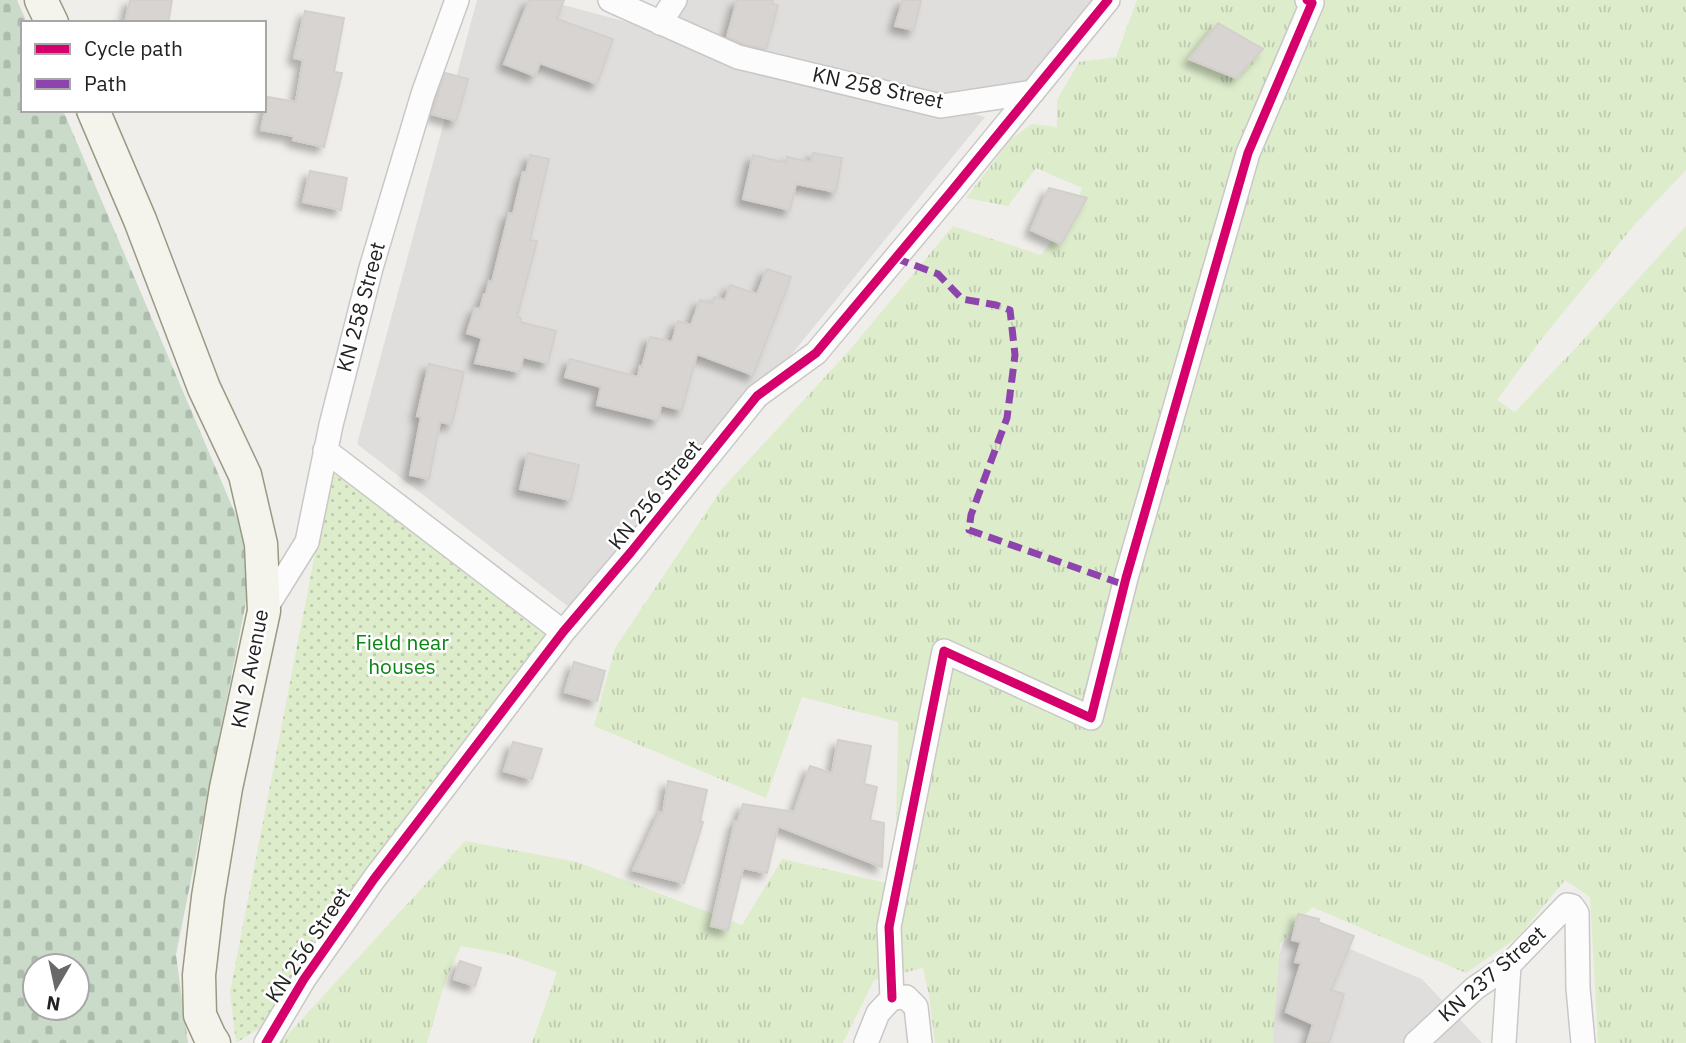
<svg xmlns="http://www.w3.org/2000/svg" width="1686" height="1043" viewBox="0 0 1686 1043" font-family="'IBM Plex Sans',sans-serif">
  <defs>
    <pattern id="grass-tufts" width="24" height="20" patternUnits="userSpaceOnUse" patternTransform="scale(1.75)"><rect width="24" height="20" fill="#ddeccb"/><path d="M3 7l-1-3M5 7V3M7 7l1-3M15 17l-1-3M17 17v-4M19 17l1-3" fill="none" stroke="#bdcaae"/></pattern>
    <pattern id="cemetery-stones" width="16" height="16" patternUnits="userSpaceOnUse" patternTransform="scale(1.75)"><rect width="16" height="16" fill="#cadbca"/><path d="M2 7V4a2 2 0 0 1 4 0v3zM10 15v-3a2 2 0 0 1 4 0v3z" fill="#adbcad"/></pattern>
    <pattern id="garden-dots" width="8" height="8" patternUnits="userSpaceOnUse" patternTransform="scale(1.75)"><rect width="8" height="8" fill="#ddeccb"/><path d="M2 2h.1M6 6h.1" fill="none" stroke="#bdcaae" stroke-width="1.8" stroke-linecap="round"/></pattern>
    <filter id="shadow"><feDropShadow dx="-6" dy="6" stdDeviation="3.5" flood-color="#0004"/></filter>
  </defs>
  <rect width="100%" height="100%" fill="#f0eeeb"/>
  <path fill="#dfdedc" d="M477,0H545L765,59L660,23L675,0H1108L1033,92L943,106L985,117L579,615L357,444Z
    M1289,924L1422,979L1482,1043H1263L1268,990Z"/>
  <path fill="url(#grass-tufts)" d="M1137,0H1686V170L1635,224L1540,341L1497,400L1515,412L1584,339L1686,226V1043H1598L1590,897L1565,880L1518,937L1466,973L1312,907L1280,944L1273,1043H935L929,995L923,968L874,980L843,1043H532L557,972L509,955L461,946L446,979L427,1043H280L465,841L577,862L742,925L782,859L895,885L898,722L802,697L766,798L594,726L615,648L721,490L848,352L953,226L1041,255L1074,210L1082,188L1036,168L1008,206L966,198L1011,139L1032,124L1057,127V100L1079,62L1116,57Z"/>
  <path fill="url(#cemetery-stones)" fill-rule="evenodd" d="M0,0H17L27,23H23V110H63L243,532L247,597L176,955L188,1043H0ZM35,966H77V1008H35Z"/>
  <path fill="url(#garden-dots)" d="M331,471L550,630L260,1028L236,1043L230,992Z"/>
  <path fill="#d7d4d2" stroke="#d3d0cc" stroke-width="2" filter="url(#shadow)" d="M130,0H172L168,23H125Z
    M529,0H564L557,19L613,39L597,84L540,63L535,76L504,64Z
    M737,0H773L772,4L778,5L766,49L743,44L727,37Z
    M903,0H921L914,30L895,26Z
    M305,11L344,18L334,72L342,73L324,147L293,140L294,136L261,130L268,97L296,102L303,60L294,58Z
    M1218,23L1263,49L1236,78L1189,59Z
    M445,73L468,79L456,121L432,114Z
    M813,153L842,158L836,192L796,184L790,210L743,199L753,155L786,163L787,157L811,162Z
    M530,155L549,159L530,240L537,241L517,317L521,318L520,322L556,331L548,363L523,357L520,372L475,363L482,338L467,333L475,308L480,309L484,294H486L489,281L492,282L509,213L513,214L523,172L526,173Z
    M310,171L347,178L341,210L303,202Z
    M1049,188L1087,198L1061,244L1031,230Z
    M767,269L791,277L753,375L697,354L682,410L661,405L658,420L597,405L601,387L565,377L570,359L638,377L640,366L642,367L650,337L672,342L678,321L691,325L700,300L712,304L714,297L725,300L730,285L757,294Z
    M429,364L464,372L452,424L440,422L429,479L410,475L421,417L417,416Z
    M528,453L579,465L571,500L520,489Z
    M574,662L605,671L597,701L565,692Z
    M838,740L871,746L864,784L877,787L870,820L884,823L882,867L778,826L767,873L743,868L728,930L711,926L735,821H738L743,804L794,812L810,766L832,773Z
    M513,742L542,749L532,779L504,771Z
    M668,781L707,790L700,822H703L684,883L633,870L660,812L663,813Z
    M1298,914L1319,919L1318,922L1354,936L1331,990L1344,994L1329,1043H1307L1313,1024L1286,1012L1301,963L1295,962L1301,942L1292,940Z
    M460,961L481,968L475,986L454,979Z"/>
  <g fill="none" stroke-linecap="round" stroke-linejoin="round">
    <g stroke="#c9c8c7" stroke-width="26">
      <path id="street" d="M610,0L738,57L941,106L1033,92
        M660,23L675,0
        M325,450L563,632
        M264,611L307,542L331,425L371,268L423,94L457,0
        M892,998L889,927L944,651L1091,718L1126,578L1248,153L1312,3L1307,0
        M266,1043L304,979L374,879L563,632L631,552L757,396L816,353L950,193L1108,0
        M866,1043L878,1013L892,998L906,997L916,1007L920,1043
        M1416,1043L1475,988L1509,965L1567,905L1572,906L1577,913L1578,988L1583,1043
        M1504,1043L1509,965"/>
    </g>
    <g stroke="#999a82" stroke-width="35">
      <path id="secondary" d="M41,0L52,23
        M93,110L140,220L204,388L245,475L261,544L264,611L226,788L208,897L199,975L200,1015L210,1037L214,1043"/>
    </g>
    <use href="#street" stroke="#fdfcfc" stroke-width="23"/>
    <use href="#secondary" stroke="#f4f4ed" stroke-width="32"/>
    <path stroke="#8e44ad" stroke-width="7" stroke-dasharray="14 7" stroke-linecap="butt" d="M895,258L938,274L962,299L996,305L1010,310L1015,355L1007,418L971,515L969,530L1125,585"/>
    <g stroke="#fff" stroke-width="13">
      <path id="cycleway" d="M892,998L889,927L944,651L1091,718L1126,578L1248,153L1312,3L1307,0
        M266,1043L304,979L374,879L563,632L631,552L757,396L816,353L950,193L1108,0"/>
    </g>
    <use href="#cycleway" stroke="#d6006c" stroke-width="9"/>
  </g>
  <g text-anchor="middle" stroke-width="5" stroke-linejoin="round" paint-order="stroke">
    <g font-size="21" fill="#222" stroke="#fff">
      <text transform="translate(878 88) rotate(12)" y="7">KN 258 Street</text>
      <text transform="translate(361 307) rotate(-75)" y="7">KN 258 Street</text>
      <text transform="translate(655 495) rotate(-51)" y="7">KN 256 Street</text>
      <text transform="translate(250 669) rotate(-79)" y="7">KN 2 Avenue</text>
      <text transform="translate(308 945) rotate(-56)" y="7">KN 256 Street</text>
      <text transform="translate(1492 974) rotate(-41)" y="7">KN 237 Street</text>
    </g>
    <g font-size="21" fill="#0c8416" stroke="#fff">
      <text x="402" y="650">Field near<tspan x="402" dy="24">houses</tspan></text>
    </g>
  </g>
  <rect x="21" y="21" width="245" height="91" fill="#ffffff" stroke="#a7a7a7" stroke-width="2"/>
  <rect x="35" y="44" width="35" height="10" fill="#d6006c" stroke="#a7a7a7" stroke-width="2"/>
  <text x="84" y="56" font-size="21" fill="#222222">Cycle path</text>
  <rect x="35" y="79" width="35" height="10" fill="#8e44ad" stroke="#a7a7a7" stroke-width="2"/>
  <text x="84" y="91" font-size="21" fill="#222222">Path</text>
  <g transform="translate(56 987) rotate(189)"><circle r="33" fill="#ffffff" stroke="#a7a7a7" stroke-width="2"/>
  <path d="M0-5L12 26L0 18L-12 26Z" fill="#6a6968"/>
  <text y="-10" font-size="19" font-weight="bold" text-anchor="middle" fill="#222222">N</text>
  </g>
</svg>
